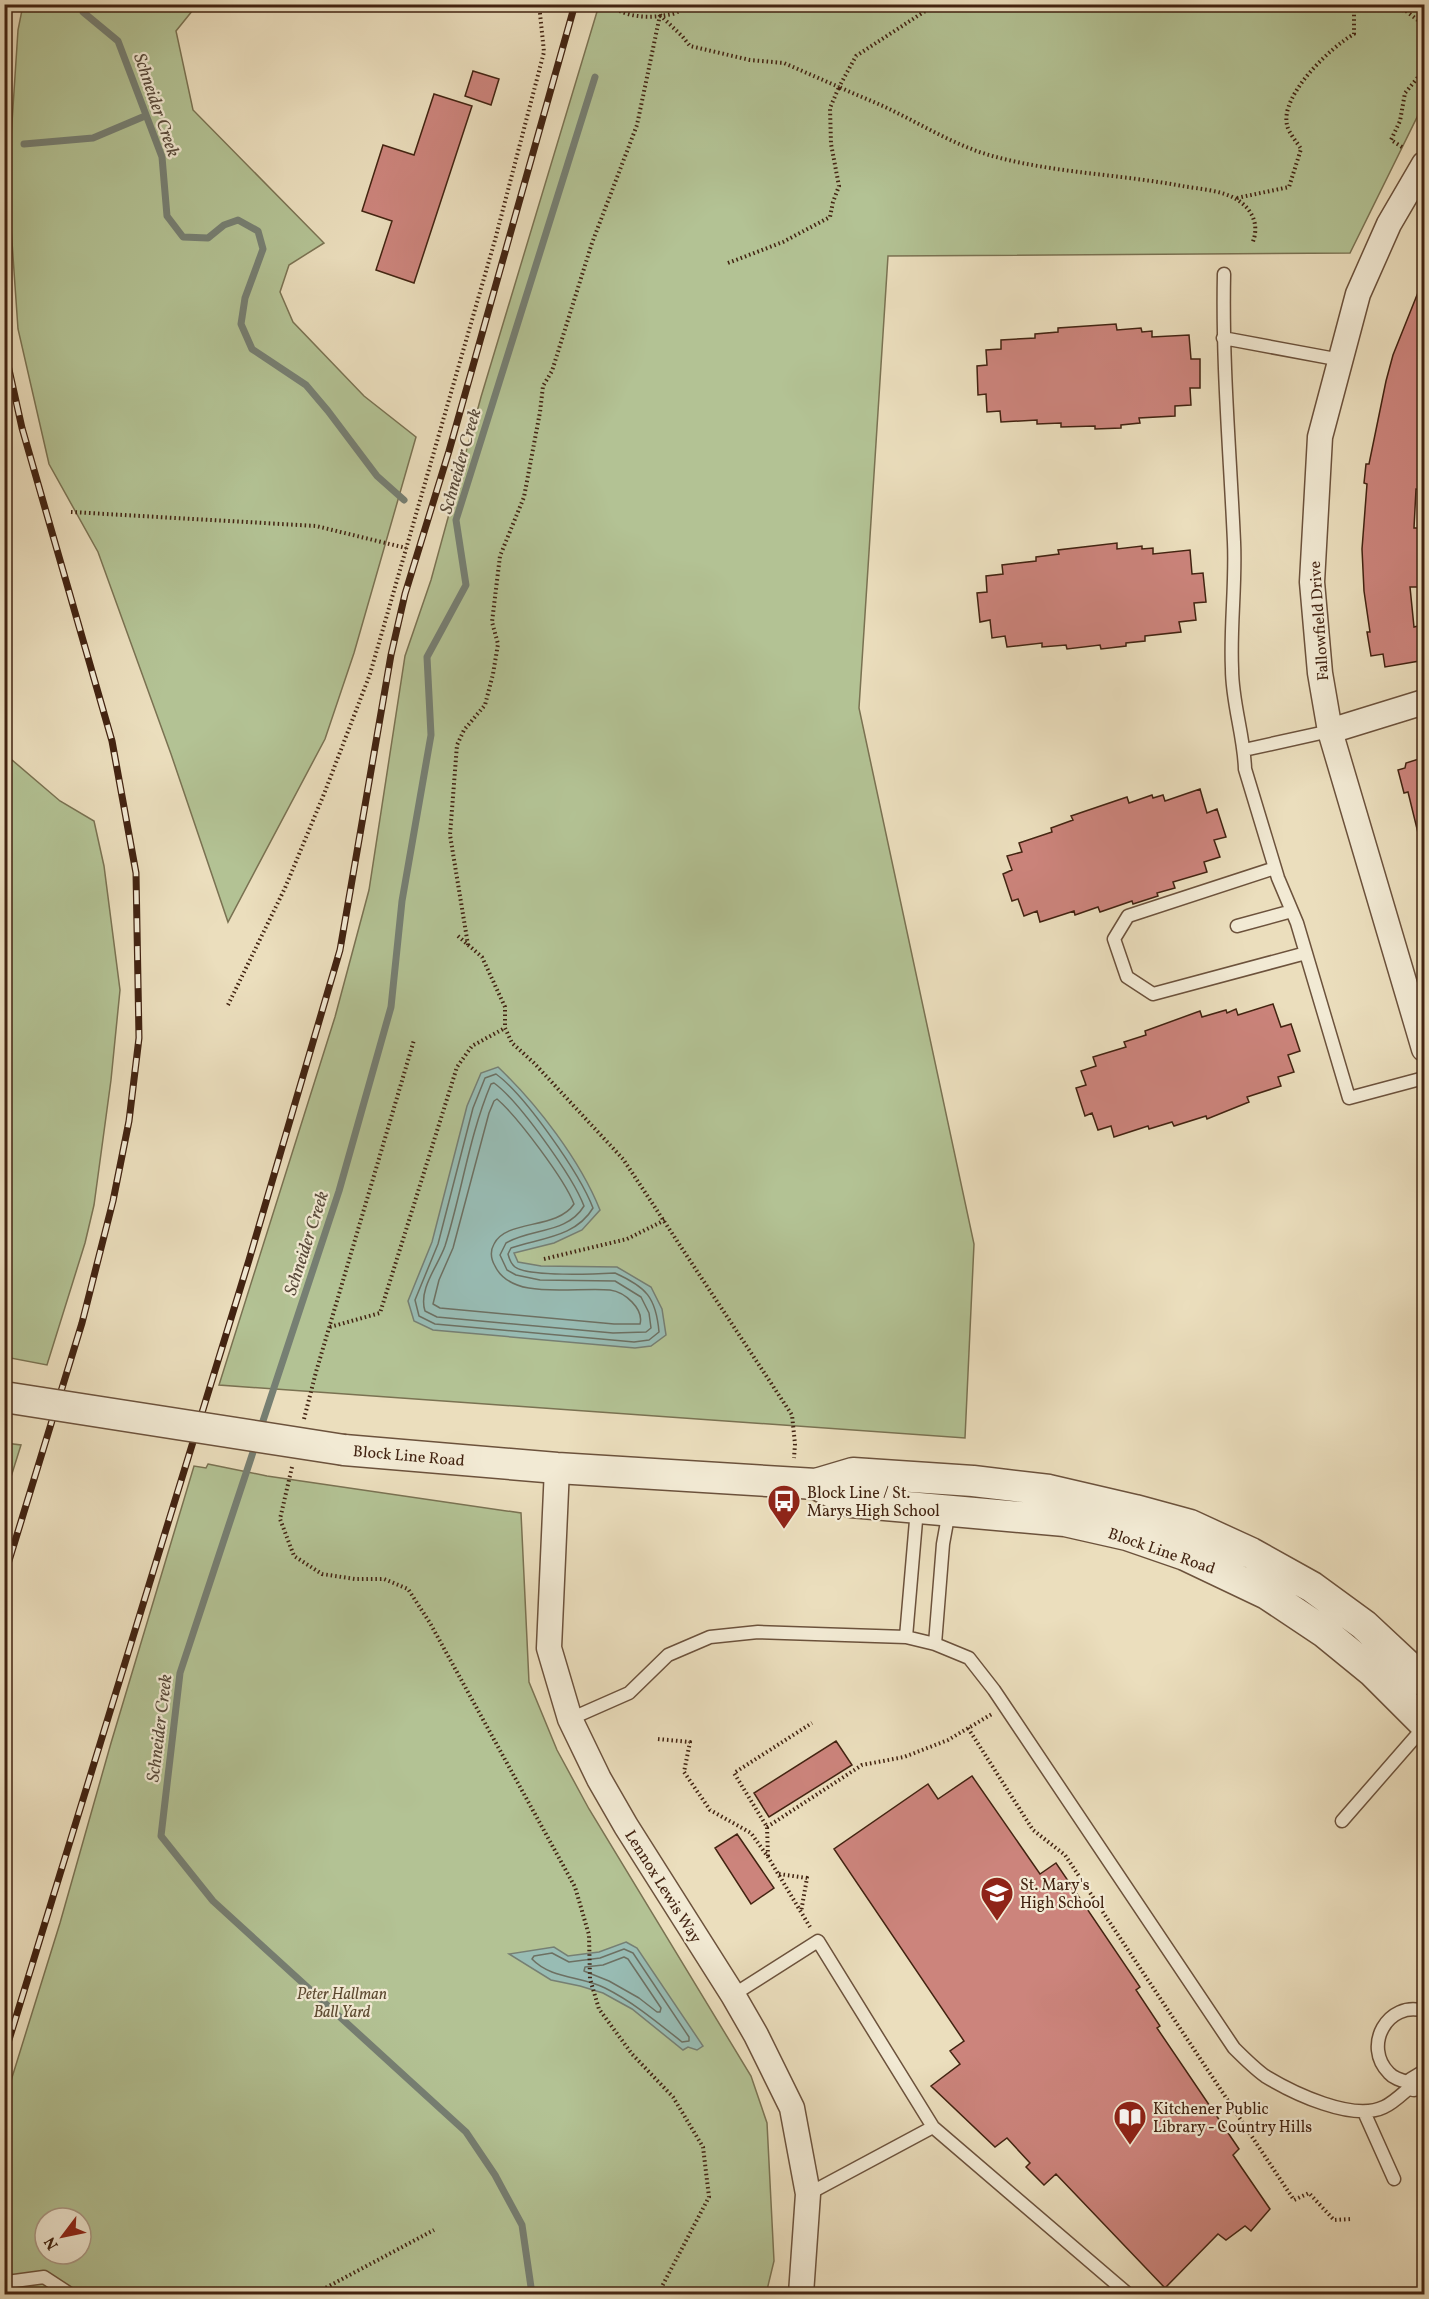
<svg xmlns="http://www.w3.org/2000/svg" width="1429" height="2299" viewBox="0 0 1429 2299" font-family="Vollkorn,serif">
  <rect width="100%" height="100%" fill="#ebdebd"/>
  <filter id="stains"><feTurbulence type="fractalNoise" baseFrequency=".00333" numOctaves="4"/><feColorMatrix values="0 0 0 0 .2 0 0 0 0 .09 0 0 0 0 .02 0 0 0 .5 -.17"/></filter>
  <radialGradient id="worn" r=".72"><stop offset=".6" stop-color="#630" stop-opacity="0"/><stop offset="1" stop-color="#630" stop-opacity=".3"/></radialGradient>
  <path fill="#b3c294" stroke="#7a7252" stroke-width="1.5" fill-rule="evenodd" d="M23,5H197L176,31L193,110L324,243L289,265L280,292L293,322L364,396L416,437L354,653L325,739L228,922L171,754L98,552L49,464L18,329L8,184L18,30Z
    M599,5H1424V103L1350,253L888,256L859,708L974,1244L965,1438L219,1385L335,1017L369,890L405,656L431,580L481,397Z
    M5,754L60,801L94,821L104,866L120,990L111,1080L94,1205L85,1243L47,1365L5,1357Z
    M5,1443L21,1445L5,1496L4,1443Z
    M208,1464L267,1476L521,1513L529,1682L557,1750L589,1809L751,2076L767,2123L774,2261L766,2294H5V2100L60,1923L111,1743L194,1466L206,1468ZM45,2218H81V2254H45Z"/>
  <path fill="#98bcb4" stroke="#767f73" stroke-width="1.5" d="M498,1067C537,1104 580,1160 600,1210L582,1230L554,1243L514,1253L518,1262L541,1266L617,1267L651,1287L662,1309L666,1335L651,1346L635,1348L433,1330L414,1321L408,1301L432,1242L467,1106L481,1073Z
    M626,1942L637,1948L703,2046L697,2050L688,2047L683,2050L632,2009L603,1993L580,1986L551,1980L509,1954L554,1947L568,1956L599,1952Z"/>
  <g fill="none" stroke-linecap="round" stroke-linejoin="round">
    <path stroke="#6d7062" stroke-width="1.5" d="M496,1074C525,1095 580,1174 593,1208C576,1237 540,1238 511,1248L508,1254C509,1258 511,1264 515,1267C528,1277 596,1274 615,1273C646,1287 656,1297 659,1332L649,1340L634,1342L435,1324L419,1316L415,1300L438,1244L473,1108L485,1078Z
      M494,1083C519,1101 573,1177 584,1206C567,1234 531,1228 506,1243L500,1255L507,1270L516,1275L540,1280L615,1281L641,1297L649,1313L651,1328L646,1332L613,1333L437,1317L425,1311C418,1289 438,1266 445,1246C462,1192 469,1136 491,1084Z
      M497,1099C517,1116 565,1180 574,1204C557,1230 506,1219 494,1244C490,1251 491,1259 495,1266C512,1302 577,1286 610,1290C625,1292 644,1309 640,1324H614L440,1308L433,1304L439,1280L453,1248L489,1113L494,1101Z
      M624,1949L633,1953L689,2037V2041L682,2042C657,2022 633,2002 605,1988C581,1976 551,1979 532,1959L534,1956L552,1953L569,1962L600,1958Z
      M624,1957L628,1959L661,2008L660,2012H657L639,1998L609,1981L584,1971L585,1967L603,1965Z"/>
    <path stroke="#767f73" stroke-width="7" d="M87,4L83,12L118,41L162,157L167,216L183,237L208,238L224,225L238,220L258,231L263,249L245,298L241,324L252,349L306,385L328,411L377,476L404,500
      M24,144L93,138L145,116
      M260,1430L339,1191L391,1007L402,901L431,735L427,657L466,585L456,520L595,77
      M256,1443L180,1673L161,1836L213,1901L466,2132L495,2175L522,2225L532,2294"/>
  </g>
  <path fill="#cc847c" stroke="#422311" stroke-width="1.5" d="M473,71L499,79L491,105L465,96Z
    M434,94L472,106L414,283L376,270L392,221L362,211L383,145L414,155Z
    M1423,280L1425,281V490L1416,489L1414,528H1424L1425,587H1410L1414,627L1418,626L1419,635L1425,634V660L1385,667L1383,654L1371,656L1367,632H1370L1364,591L1362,549L1367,484L1364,483L1366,464H1369L1386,381L1393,355Z
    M1116,324L1117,330L1141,328L1142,332L1152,331V337L1189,335L1191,359H1200V388H1190L1191,405L1175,406V416L1139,418L1140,423L1121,425V428L1095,429V426L1061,427V423L1037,424V420L1001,422L1000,411L987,412L986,394L978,395L977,366L987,365L986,350L1001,349V340L1035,338V334L1058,332V328Z
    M1117,543V549L1142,546V549L1153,548V554L1190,550L1192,574L1203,573L1206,602L1194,603L1196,620L1179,622L1181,632L1145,636V641L1126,643V646L1101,649L1100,645L1067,649L1066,645L1042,647V643L1007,647L1005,636L992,638L990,620L980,622L977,593L987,592L986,576L1003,574L1002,565L1036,561V557L1059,554L1058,550Z
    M1425,757V832L1418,833L1408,792L1404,793L1398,770L1405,768L1406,763Z
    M1200,789L1207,813L1217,809L1226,837L1214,840L1220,857L1204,862L1207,872L1173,882L1175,888L1157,893L1158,896L1133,904L1132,901L1100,912L1098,907L1075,915L1074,911L1040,922L1037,911L1024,916L1018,899L1012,901L1003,874L1012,870L1007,856L1022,852L1019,843L1052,832L1051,828L1073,820L1071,816L1127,797L1129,803L1152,795L1153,798L1163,795L1165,801Z
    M1273,1004L1281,1027L1291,1024L1300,1051L1288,1055L1294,1072L1278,1077L1281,1086L1247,1097L1249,1102L1207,1119L1206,1116L1174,1126L1172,1122L1149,1129L1148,1126L1114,1137L1111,1126L1098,1130L1092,1113L1085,1116L1076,1088L1086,1085L1081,1071L1096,1066L1093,1057L1126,1047L1124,1042L1146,1035L1145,1031L1200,1011L1202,1017L1226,1010L1227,1013L1236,1009L1238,1015Z
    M836,1741L852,1765L769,1817L754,1793Z
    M972,1776L1040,1874L1056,1863L1140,1987L1136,1990L1160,2026L1157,2028L1239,2149L1233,2155L1270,2209L1251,2231L1245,2226L1226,2240L1218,2234L1165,2288L1056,2174L1044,2185L1026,2167L1030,2163L1007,2138L995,2147L931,2086L960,2064L950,2051L964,2041L834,1849L928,1784L938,1799Z
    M737,1834L774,1888L751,1904L715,1848Z"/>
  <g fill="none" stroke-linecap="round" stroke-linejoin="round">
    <g stroke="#6c523c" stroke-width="15">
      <path id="service" d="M1224,274C1222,364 1230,452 1234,542C1236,584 1230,627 1232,669C1232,703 1244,735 1245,769L1278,878L1297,923L1349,1098L1424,1078
        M1223,338L1341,360
        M1244,750L1330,731
        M1275,868L1128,916L1114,939L1127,977L1153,994L1306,953
        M1237,926L1292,911
        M906,1637L917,1509
        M935,1644L943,1544L949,1511
        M570,1719L629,1693L668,1655L710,1637L758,1632L906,1637L935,1644L969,1658L994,1690L1234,2048C1244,2058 1254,2068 1265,2076C1293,2093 1353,2122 1384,2107C1395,2102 1405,2091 1414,2084
        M1342,1821L1424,1727
        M733,1995L818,1941L933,2127L1128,2294
        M1414,2084C1405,2081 1395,2080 1389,2073C1362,2046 1388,2000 1424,2011
        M1364,2112L1394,2179
        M808,2194L933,2127
        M4,2285L7,2282L44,2277L70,2294"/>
    </g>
    <g stroke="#6c523c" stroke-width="27">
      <path id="minor" d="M1424,164L1389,224L1358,294L1320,437L1312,582L1320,673L1330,731L1424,1049
        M1330,731L1424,702
        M557,1468L549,1648L570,1719L599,1779L626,1826L733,1995L756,2035L792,2108L808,2194L801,2294
        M1414,2084L1424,2078"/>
    </g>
    <g stroke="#6c523c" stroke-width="33">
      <path id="tertiary" d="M344,1450L557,1468L816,1484L853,1473L973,1481L1049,1490L1135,1510L1190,1525L1251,1553L1312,1587L1364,1625L1424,1681
        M816,1484L851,1502L1065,1521L1127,1535L1185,1555L1267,1594L1324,1632L1373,1672L1424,1723"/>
    </g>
    <path stroke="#422311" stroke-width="4" stroke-dasharray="1.5 3" stroke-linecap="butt" d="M608,4C626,18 650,19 672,14C678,13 683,8 688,4
      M1380,4L1406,11L1424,25
      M660,15L682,36L690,46L750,60L784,63L839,87L856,56L936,4
      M1402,147L1391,140L1400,121L1405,93L1424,70
      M1237,198L1289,187L1301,149C1297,142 1288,132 1287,125C1280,95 1331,47 1354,34V4
      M728,263L783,242L830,217L833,202L839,186L831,144L830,108L839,87C854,94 870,100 885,107C919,123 952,144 989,155C1051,173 1119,174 1182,186C1199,189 1221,190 1236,199C1253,209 1260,226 1252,244
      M71,512L316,526L406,548
      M458,936L482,957L505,1007V1028L512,1043L534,1063L623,1159L792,1415L795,1444L794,1458
      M468,945L450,835L457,745L464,730L485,705L493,674L498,644L492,622L500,556L524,497L540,412L543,386L552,371L592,243L637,125L660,15
      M228,1005L285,888L324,794L370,674L495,240L544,52L539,4
      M544,1259L627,1239L665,1220
      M330,1327L380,1313L457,1067L472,1046L505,1028
      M304,1419L316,1372L414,1040
      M292,1467L280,1519L294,1556L322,1574L355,1579H384L408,1589L430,1623L575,1887L589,1935L590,1979L599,2009L632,2054L673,2097L703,2147L709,2197L658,2294
      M968,1728L1033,1830L1065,1855L1294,2200L1309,2193L1334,2220L1352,2219
      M658,1739L690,1742L684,1772L710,1810L751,1833L768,1857L810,1927
      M767,1827L862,1765L904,1757L948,1740L992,1714
      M768,1856L767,1827L734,1773L812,1723
      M779,1874L807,1878L801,1912
      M314,2294L434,2230"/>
    <use href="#service" stroke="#f2ead4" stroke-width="12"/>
    <use href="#minor" stroke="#f2ead4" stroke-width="24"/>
    <use href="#tertiary" stroke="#f2ead4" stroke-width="30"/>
    <g stroke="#422311" stroke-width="7">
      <path id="rail" d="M4,347L22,428L112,741L136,873L139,1038L129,1121L113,1201L82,1323L4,1577
        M4,2056L249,1260L340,950L391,655L405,594L449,451L575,4"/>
    </g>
    <use href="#rail" stroke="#f2ead4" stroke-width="4.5" stroke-dasharray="14" stroke-linecap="butt"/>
    <g stroke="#6c523c" stroke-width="33" stroke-linecap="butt">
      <path id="tertiary-bridge" d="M4,1397L344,1450"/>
    </g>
    <use href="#tertiary-bridge" stroke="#f2ead4" stroke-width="30"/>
  </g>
  <defs>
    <g id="bus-pin" transform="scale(1.725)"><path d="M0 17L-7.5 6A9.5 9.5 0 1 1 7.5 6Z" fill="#8f2418" stroke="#f2ead4"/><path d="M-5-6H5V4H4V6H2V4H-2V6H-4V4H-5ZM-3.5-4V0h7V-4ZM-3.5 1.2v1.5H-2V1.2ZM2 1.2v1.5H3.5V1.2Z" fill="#fff"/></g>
    <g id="school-pin" transform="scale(1.725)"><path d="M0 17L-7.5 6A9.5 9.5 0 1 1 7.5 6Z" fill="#8f2418" stroke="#f2ead4"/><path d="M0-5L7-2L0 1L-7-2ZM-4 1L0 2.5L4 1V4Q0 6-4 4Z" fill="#fff"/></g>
    <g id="library-pin" transform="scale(1.725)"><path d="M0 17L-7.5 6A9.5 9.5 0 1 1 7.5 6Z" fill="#8f2418" stroke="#f2ead4"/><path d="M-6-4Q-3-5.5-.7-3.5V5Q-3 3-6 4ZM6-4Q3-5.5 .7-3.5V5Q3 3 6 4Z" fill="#fff"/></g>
  </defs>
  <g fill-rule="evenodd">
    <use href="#bus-pin" x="784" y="1501"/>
    <use href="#school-pin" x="997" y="1893"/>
    <use href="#library-pin" x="1130" y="2117"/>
  </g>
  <g text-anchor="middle" stroke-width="4.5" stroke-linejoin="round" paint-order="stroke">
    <g font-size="16" fill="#422311" stroke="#f2ead4">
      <text transform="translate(1318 621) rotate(-94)" y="6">Fallowfield Drive</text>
      <text transform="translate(409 1455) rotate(5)" y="6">Block Line Road</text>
      <text transform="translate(1162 1550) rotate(19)" y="6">Block Line Road</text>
      <text transform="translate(664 1886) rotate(58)" y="6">Lennox Lewis Way</text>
    </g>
    <g font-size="16" fill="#422311" stroke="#f2ead4" text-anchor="start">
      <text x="807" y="1498">Block Line / St.<tspan x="807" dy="18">Marys High School</tspan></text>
      <text x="1020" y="1890">St. Mary's<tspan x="1020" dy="18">High School</tspan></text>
      <text x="1153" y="2114">Kitchener Public<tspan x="1153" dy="18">Library - Country Hills</tspan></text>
    </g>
    <g font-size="16" font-style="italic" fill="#5e4b32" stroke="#f2ead4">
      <text x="342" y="1999">Peter Hallman<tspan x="342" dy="18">Ball Yard</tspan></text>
    </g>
    <g font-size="18" font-style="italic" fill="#58493a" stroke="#f2ead4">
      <text transform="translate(157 105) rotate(71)" y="6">Schneider Creek</text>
      <text transform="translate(460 461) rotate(-74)" y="6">Schneider Creek</text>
      <text transform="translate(306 1243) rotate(-72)" y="6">Schneider Creek</text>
      <text transform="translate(159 1728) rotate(-83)" y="6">Schneider Creek</text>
    </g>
  </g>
  <rect width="1429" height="2299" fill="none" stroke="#ebdebd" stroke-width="24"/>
  <rect x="6" y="6" width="1417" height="2287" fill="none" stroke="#422311" stroke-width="3"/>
  <rect x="12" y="12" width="1405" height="2275" fill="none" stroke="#422311" stroke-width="1.5"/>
  <g transform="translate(63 2236) rotate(238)"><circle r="28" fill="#f2ead4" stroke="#ac9a86" stroke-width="1.5"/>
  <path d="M0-4.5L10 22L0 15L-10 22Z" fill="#8f2418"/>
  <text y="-9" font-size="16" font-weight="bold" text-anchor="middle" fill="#422311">N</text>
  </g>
  <rect width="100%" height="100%" filter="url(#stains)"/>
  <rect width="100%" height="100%" fill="url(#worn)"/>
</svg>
